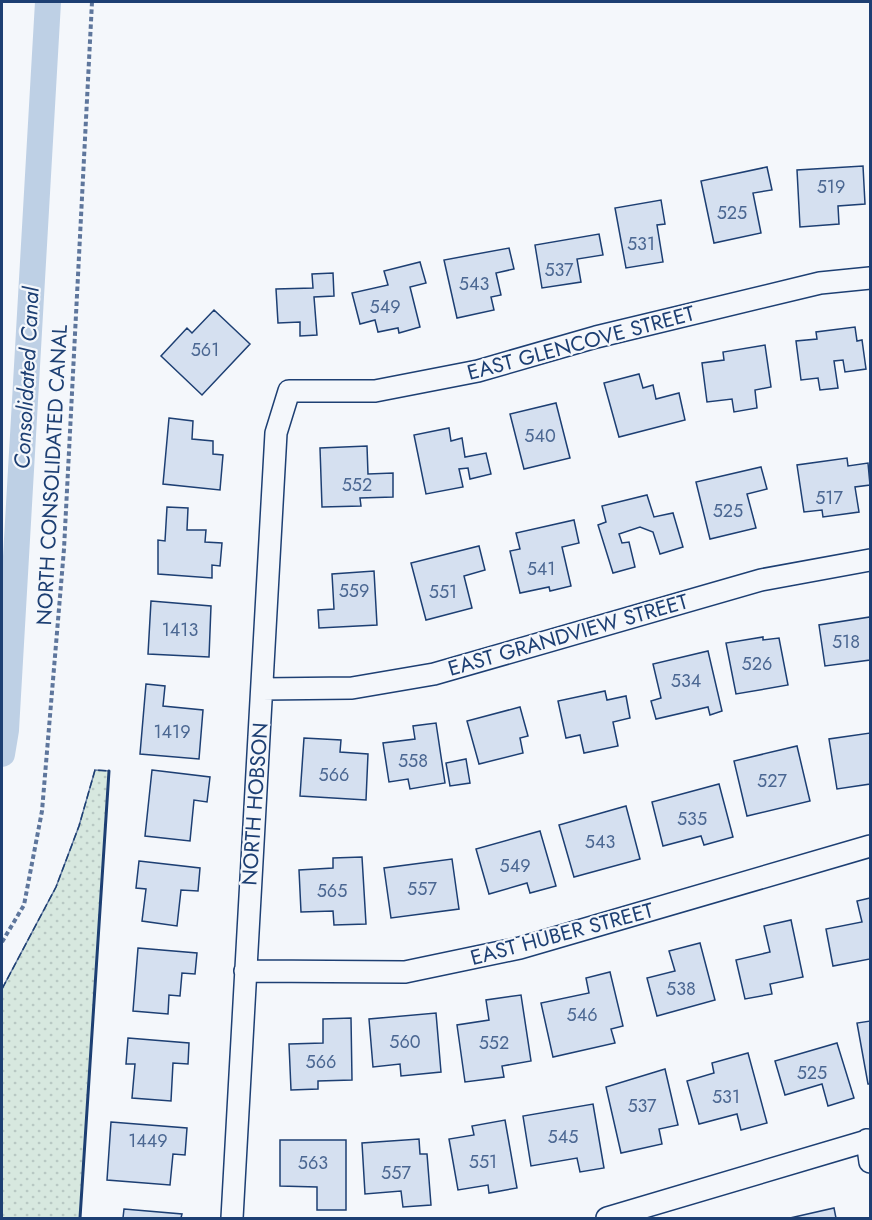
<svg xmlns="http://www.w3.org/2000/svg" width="872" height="1220" viewBox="0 0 872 1220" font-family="Jost,sans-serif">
  <defs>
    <pattern id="park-dots" width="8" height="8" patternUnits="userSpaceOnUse" patternTransform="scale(1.5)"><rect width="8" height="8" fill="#d7e8df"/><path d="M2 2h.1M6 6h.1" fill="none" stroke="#b8c8c3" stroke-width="1.8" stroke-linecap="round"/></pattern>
  </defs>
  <rect width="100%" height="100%" fill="#f4f7fb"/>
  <path fill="url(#park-dots)" stroke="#687fa3" stroke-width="1.5" d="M95,770L109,771L80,1218H2V989L56,887L79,826Z"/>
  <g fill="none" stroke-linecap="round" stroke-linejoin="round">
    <path stroke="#bed0e5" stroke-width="26" d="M2,754L6,730L48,2"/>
  </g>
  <path fill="#d5e0f0" stroke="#1d3f73" stroke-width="1.5" d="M863,166L865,204L838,206L839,224L800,227L797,170Z
    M767,167L772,190L753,193L761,233L714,243L701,181Z
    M661,200L665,224L657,225L663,262L626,268L615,208Z
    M599,234L603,255L577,259L581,282L542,288L535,245Z
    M509,248L514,269L496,273L501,295L491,297L494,310L457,318L444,260Z
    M420,262L426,283L410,287L420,327L399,333L398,328L378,332L375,320L360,324L352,293L388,285L384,271Z
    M333,273L334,296L314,297L317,335L300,336V322L278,323L276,289L313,288L312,274Z
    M214,310L250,344L202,395L161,356L187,328L192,333Z
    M855,327L857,341L862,340L866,369L845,372L843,360L834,361L838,388L820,390L818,378L801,380L796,341L817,339L816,332Z
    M765,345L771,387L755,390L757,408L734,412L732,399L707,402L702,363L724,360L723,352Z
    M639,374L643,388L653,385L656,399L679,393L685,420L619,437L604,383Z
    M556,403L570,458L524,469L510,414Z
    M169,418L193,421L192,439L213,441V454L223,455L220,490L163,484Z
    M449,428L451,441L462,438L465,457L486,453L491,474L470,479L468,468L459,469L463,487L426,494L414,435Z
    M367,446L368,474L393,473V497L360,498L361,506L322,507L320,448Z
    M847,458L848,466L868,463L870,485L855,487L859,512L823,517L822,510L804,512L797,465Z
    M761,467L767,489L747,494L756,528L710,539L696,482Z
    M647,495L654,517L673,513L683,547L660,554L653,532L640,527L619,534L622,543L629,542L635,567L613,573L598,525L606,522L602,506Z
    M167,507L188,508L187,530H206L205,542L222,543L220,566L212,565V578L158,574V540L165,541Z
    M574,520L579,543L562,547L571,586L550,591L549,587L520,593L510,551L520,549L516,533Z
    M479,546L485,570L464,576L472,608L426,620L411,563Z
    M374,571L377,625L319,628L318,610L334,609L332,574Z
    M151,601L211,606L209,657L148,654Z
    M870,617V660L825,666L819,625Z
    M763,637V640L779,638L788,685L736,694L726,643Z
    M708,651L722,711L710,715L708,707L656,719L651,701L661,698L653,664Z
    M146,684L165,686L163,706L203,710L199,759L140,754Z
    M605,691L607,700L626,696L630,718L613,722L618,746L584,753L580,735L566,738L558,701Z
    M520,707L528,736L520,738L523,753L479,764L467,721Z
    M436,723L445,783L410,789L408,779L389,782L383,743L415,739L413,726Z
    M870,733V784L837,789L829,739Z
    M304,738L341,740L340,752L368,754L366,800L300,796Z
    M797,746L810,801L747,816L734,761Z
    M466,759L470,783L450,786L446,763Z
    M152,770L210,777L207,802L194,800L190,841L145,836Z
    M719,784L733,837L704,845L701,836L663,846L652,802Z
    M626,806L640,859L574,877L559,825Z
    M540,831L556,886L530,893L527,883L489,894L476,849Z
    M362,857L366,924L334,925L333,911L301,912L299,870L333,868V858Z
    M452,859L459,909L391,918L384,868Z
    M139,861L200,868L198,891L181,890L177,926L142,921L146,889L136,888Z
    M870,898V959L833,966L826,929L862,922L857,901Z
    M791,920L803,977L770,984L772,994L745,999L736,960L770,952L764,926Z
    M700,943L715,1000L657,1016L647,978L675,971L669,951Z
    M138,948L197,953L195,974L182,973L180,996L169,995L168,1014L133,1011Z
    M610,972L623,1026L611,1029L615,1043L553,1057L541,1003L589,993L586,978Z
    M521,995L531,1061L502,1066L504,1077L465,1082L457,1025L489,1020L486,1000Z
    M436,1013L441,1072L401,1076L400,1064L373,1067L369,1019Z
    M351,1018L352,1080L318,1081V1089L291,1090L289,1044L323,1043V1019Z
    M870,1021V1084H868L857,1023Z
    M128,1038L189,1043L188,1064L173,1063L171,1101L132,1098L135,1064H126Z
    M837,1043L854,1098L828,1106L822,1084L785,1095L775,1061Z
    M748,1053L767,1123L741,1130L737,1114L699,1124L687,1081L714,1073L712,1063Z
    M665,1069L678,1125L659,1129L662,1144L621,1153L606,1087Z
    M593,1104L604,1168L580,1172L577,1158L531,1166L523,1116Z
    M505,1120L517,1188L489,1193L488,1185L458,1190L449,1139L474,1135L472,1126Z
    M111,1122L187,1128L185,1155L173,1154L170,1185L107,1180Z
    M419,1139L420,1154H427L431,1205L403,1207L401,1191L365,1194L362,1143Z
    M280,1140H346V1210H317V1187L280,1186Z
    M834,1208L836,1218H790Z
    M124,1209L182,1214L181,1218H123Z"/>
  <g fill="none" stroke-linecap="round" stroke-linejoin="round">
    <g stroke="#1d3f73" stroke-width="24">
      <path id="minor" d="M262,689L352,688L434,674L761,580L870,560
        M245,971L405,972L520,948L870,846
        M867,1140L870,1162
        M232,1218L276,433L289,391H375L478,371L596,337L820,283L870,278
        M607,1218L870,1140"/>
    </g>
    <path stroke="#5e769c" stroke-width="4" stroke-dasharray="4.5 3" stroke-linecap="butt" d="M2,942L24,905L42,811L64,549L92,2"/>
    <use href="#minor" stroke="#f4f7fb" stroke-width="21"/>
    <path stroke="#1d3f73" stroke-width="1.5" stroke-dasharray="8 3" stroke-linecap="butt" d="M2,989L56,887L79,826L95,770L109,771"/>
    <path stroke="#1d3f73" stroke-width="3" d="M80,1218L109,771"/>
  </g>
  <g text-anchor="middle" stroke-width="4.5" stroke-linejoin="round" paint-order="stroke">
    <g font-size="18" fill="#4b6792">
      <text x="831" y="193">519</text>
      <text x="732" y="219">525</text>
      <text x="641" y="250">531</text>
      <text x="559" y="276">537</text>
      <text x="474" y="290">543</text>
      <text x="385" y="313">549</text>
      <text x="205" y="356">561</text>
      <text x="540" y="442">540</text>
      <text x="357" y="491">552</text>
      <text x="829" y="504">517</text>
      <text x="728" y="517">525</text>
      <text x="541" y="575">541</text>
      <text x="354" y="597">559</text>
      <text x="443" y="598">551</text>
      <text x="180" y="636">1413</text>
      <text x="846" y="648">518</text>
      <text x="757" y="670">526</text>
      <text x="686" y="687">534</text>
      <text x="172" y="738">1419</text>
      <text x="413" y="767">558</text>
      <text x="334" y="781">566</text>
      <text x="772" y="787">527</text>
      <text x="692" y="825">535</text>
      <text x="600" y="848">543</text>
      <text x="515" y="872">549</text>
      <text x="422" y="895">557</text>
      <text x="332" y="897">565</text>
      <text x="681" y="995">538</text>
      <text x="582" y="1021">546</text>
      <text x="405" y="1048">560</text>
      <text x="494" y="1049">552</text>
      <text x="321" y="1068">566</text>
      <text x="812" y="1079">525</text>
      <text x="726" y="1103">531</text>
      <text x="642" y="1112">537</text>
      <text x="563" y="1143">545</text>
      <text x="148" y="1147">1449</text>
      <text x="483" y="1168">551</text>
      <text x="313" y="1169">563</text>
      <text x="396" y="1179">557</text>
    </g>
    <g font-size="21" fill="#1d3f73" stroke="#f4f7fb">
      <text transform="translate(581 343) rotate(-15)" y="7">EAST GLENCOVE STREET</text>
      <text transform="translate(52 475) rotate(-87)" y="7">NORTH CONSOLIDATED CANAL</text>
      <text transform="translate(568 635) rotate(-16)" y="7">EAST GRANDVIEW STREET</text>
      <text transform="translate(255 804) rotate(-86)" y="7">NORTH HOBSON</text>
      <text transform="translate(562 934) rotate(-15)" y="7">EAST HUBER STREET</text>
    </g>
    <g font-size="22" font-style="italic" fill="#1d3f73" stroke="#f4f7fb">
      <text transform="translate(26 378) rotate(-87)" y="8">Consolidated Canal</text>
    </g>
  </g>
  <rect width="872" height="1220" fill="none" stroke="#1d3f73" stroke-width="6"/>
</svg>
